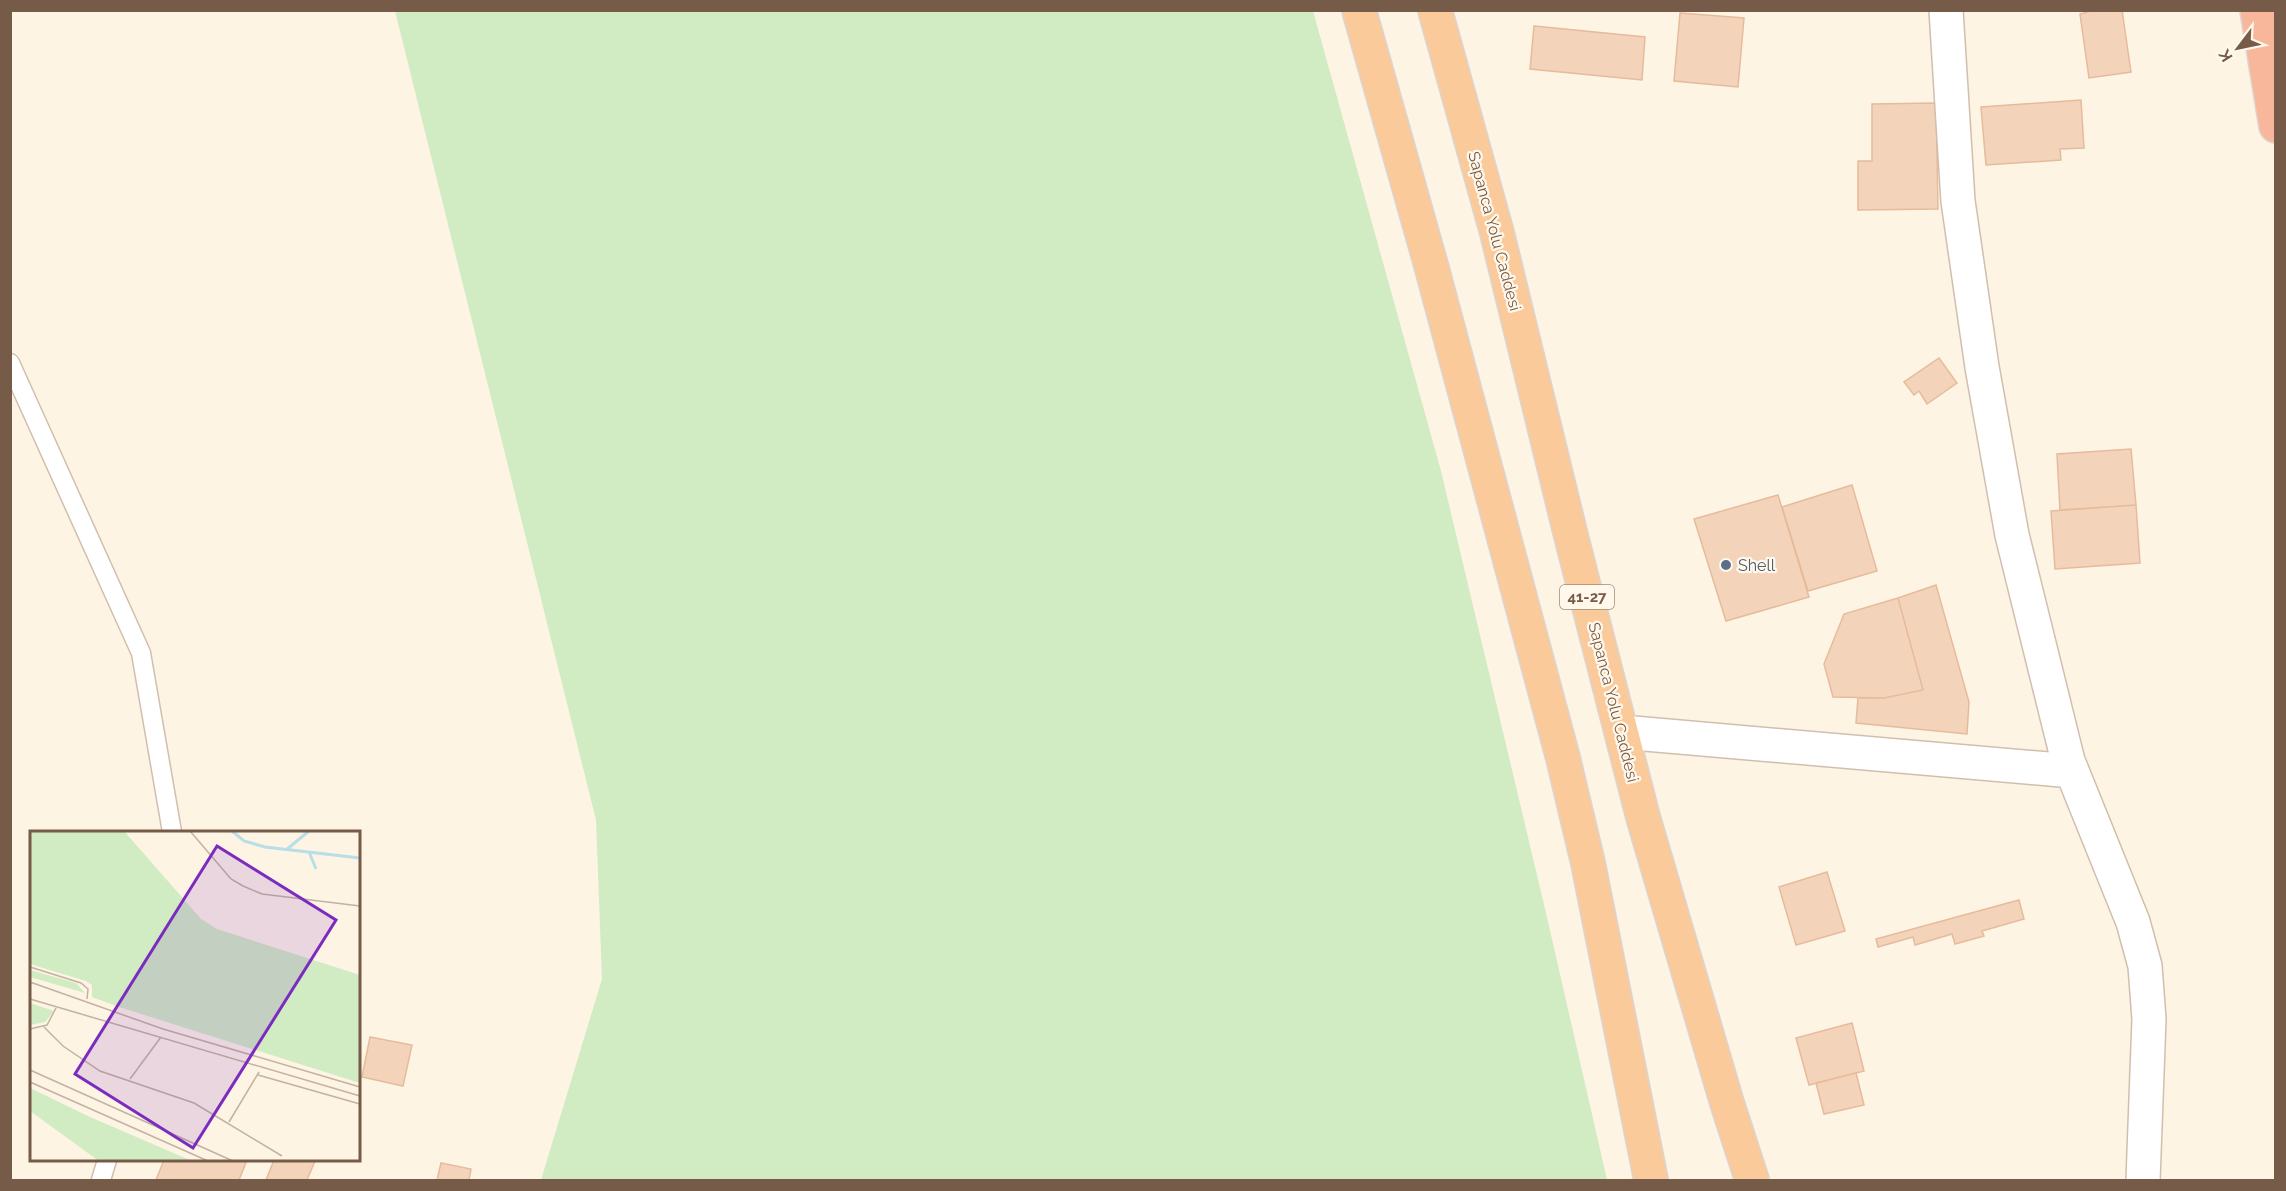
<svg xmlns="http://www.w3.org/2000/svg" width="2286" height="1191" viewBox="0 0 2286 1191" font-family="Raleway,sans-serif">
  <rect width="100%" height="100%" fill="#fdf4e4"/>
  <path fill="#d1ebc2" d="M395,11H1313L1441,471L1546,913L1607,1180H541L602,979L596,820Z"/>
  <path fill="#f3d4bb" stroke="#e6bb9b" stroke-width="1.5" d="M2094,10H2122L2131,72L2089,78L2080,14Z
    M1680,13L1744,18L1738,87L1674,81Z
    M1534,26L1645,37L1642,80L1530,69Z
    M2081,100L2084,148L2060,149L2061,160L1986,165L1981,107Z
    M1936,103L1938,209L1858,210V161H1872V104Z
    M1939,358L1957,383L1927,404L1919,391L1914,395L1904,382Z
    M2131,449L2136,505L2060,510L2057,454Z
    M1852,485L1877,571L1808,591L1782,507Z
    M1778,495L1809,597L1726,621L1694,519Z
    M2136,505L2140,563L2055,569L2051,511Z
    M1936,585L1969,702L1967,734L1856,723L1858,698H1884L1923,690L1898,598Z
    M1898,598L1923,690L1884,698L1833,697L1824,664L1844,614Z
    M1827,872L1845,931L1796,945L1779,887Z
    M2019,900L2024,919L1982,931L1984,936L1955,944L1952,934L1915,945L1913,937L1878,947L1876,939Z
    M1852,1023L1864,1071L1809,1085L1796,1038Z
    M370,1037L412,1045L403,1086L362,1077Z
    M1856,1073L1864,1105L1824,1114L1816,1083Z
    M164,1160H247L239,1180H156Z
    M274,1160H311L315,1161L307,1180H266Z
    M441,1163L471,1169L469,1180H437Z"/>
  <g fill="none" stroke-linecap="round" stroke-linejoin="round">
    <g stroke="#d1bfad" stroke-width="21">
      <path id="service" d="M10,363L141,653L172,832
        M101,1180L107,1160"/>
    </g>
    <g stroke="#d1bfad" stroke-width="36">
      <path id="minor" d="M1946,10L1958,201L1982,367L2012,535L2068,761L2133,922L2145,966L2149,1019L2143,1180
        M1622,732L2072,771"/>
    </g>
    <g stroke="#dbd4d0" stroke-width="36">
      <path id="trunk" d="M1359,10L1431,265L1563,758L1588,863L1651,1180
        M1435,10L1497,233L1571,536L1643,817L1727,1103L1752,1180"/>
    </g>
    <g stroke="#dbd4d0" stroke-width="36">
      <path id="motorway" d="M2257,10L2276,126"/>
    </g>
    <use href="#service" stroke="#fff" stroke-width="18"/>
    <use href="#minor" stroke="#fff" stroke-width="33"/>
    <use href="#trunk" stroke="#faca9b" stroke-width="33"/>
    <use href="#motorway" stroke="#f8b79a" stroke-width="33"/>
  </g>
  <circle fill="#5c6f8a" stroke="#fff8eb" stroke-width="2" cx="1726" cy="565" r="6"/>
  <g text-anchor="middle" stroke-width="4.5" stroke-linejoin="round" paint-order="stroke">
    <rect fill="#fff8eb" stroke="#9f8a7a" stroke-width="1.5" x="1560" y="585" width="54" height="24" rx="4.5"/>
    <g font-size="15" font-weight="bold" fill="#765b49">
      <text x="1587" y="602">41-27</text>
    </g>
    <g font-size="16" fill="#765b49" stroke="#fff8eb">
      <text transform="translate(1495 231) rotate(75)" y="6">Sapanca Yolu Caddesi</text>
      <text transform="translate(1614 702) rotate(76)" y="6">Sapanca Yolu Caddesi</text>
    </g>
    <g font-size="16" fill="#4e5e75" stroke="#fff8eb" text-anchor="start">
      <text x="1738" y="571">Shell</text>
    </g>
  </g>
  <g transform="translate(30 831)">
    <rect width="330" height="330" fill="#fdf4e4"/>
    <path d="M0,0H94L171,88L187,98L330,144V252L89,176L62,166V154L56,150L0,133ZM0,139L46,152L55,162L0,146ZM0,172L24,180L15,191L0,194ZM0,257L60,286L162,330H69L0,280Z" fill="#d1ebc2"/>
    <path fill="none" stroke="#b8dee7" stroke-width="3" d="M202,0L214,10L235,16L330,27M256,19L279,0M279,21L286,38"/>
    <path fill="none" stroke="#c3b2a1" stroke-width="1.5" d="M160,0L201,48L213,55L232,63L330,75M0,136L51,152L58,158L57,168M0,151L133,198L330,256M0,168L330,265M14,196L33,215L70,240L164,272L252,325M0,198L17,194L26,177M0,239L203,330M228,244L330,273M100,248L131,206M0,251L178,330M199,291L229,241"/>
    <path fill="#7b2cbf" fill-opacity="0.15" stroke="#7b2cbf" stroke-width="3" d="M187,15L306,89L163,317L45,243Z"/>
    <rect width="330" height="330" fill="none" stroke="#765b49" stroke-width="3"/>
  </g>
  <rect width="2286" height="1191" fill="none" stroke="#765b49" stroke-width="24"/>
  <g transform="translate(2238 48) rotate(238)" stroke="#fff8eb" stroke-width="4.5" paint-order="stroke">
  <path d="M0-4.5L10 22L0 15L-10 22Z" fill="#765b49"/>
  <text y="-9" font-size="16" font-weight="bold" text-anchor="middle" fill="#765b49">K</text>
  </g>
</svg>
